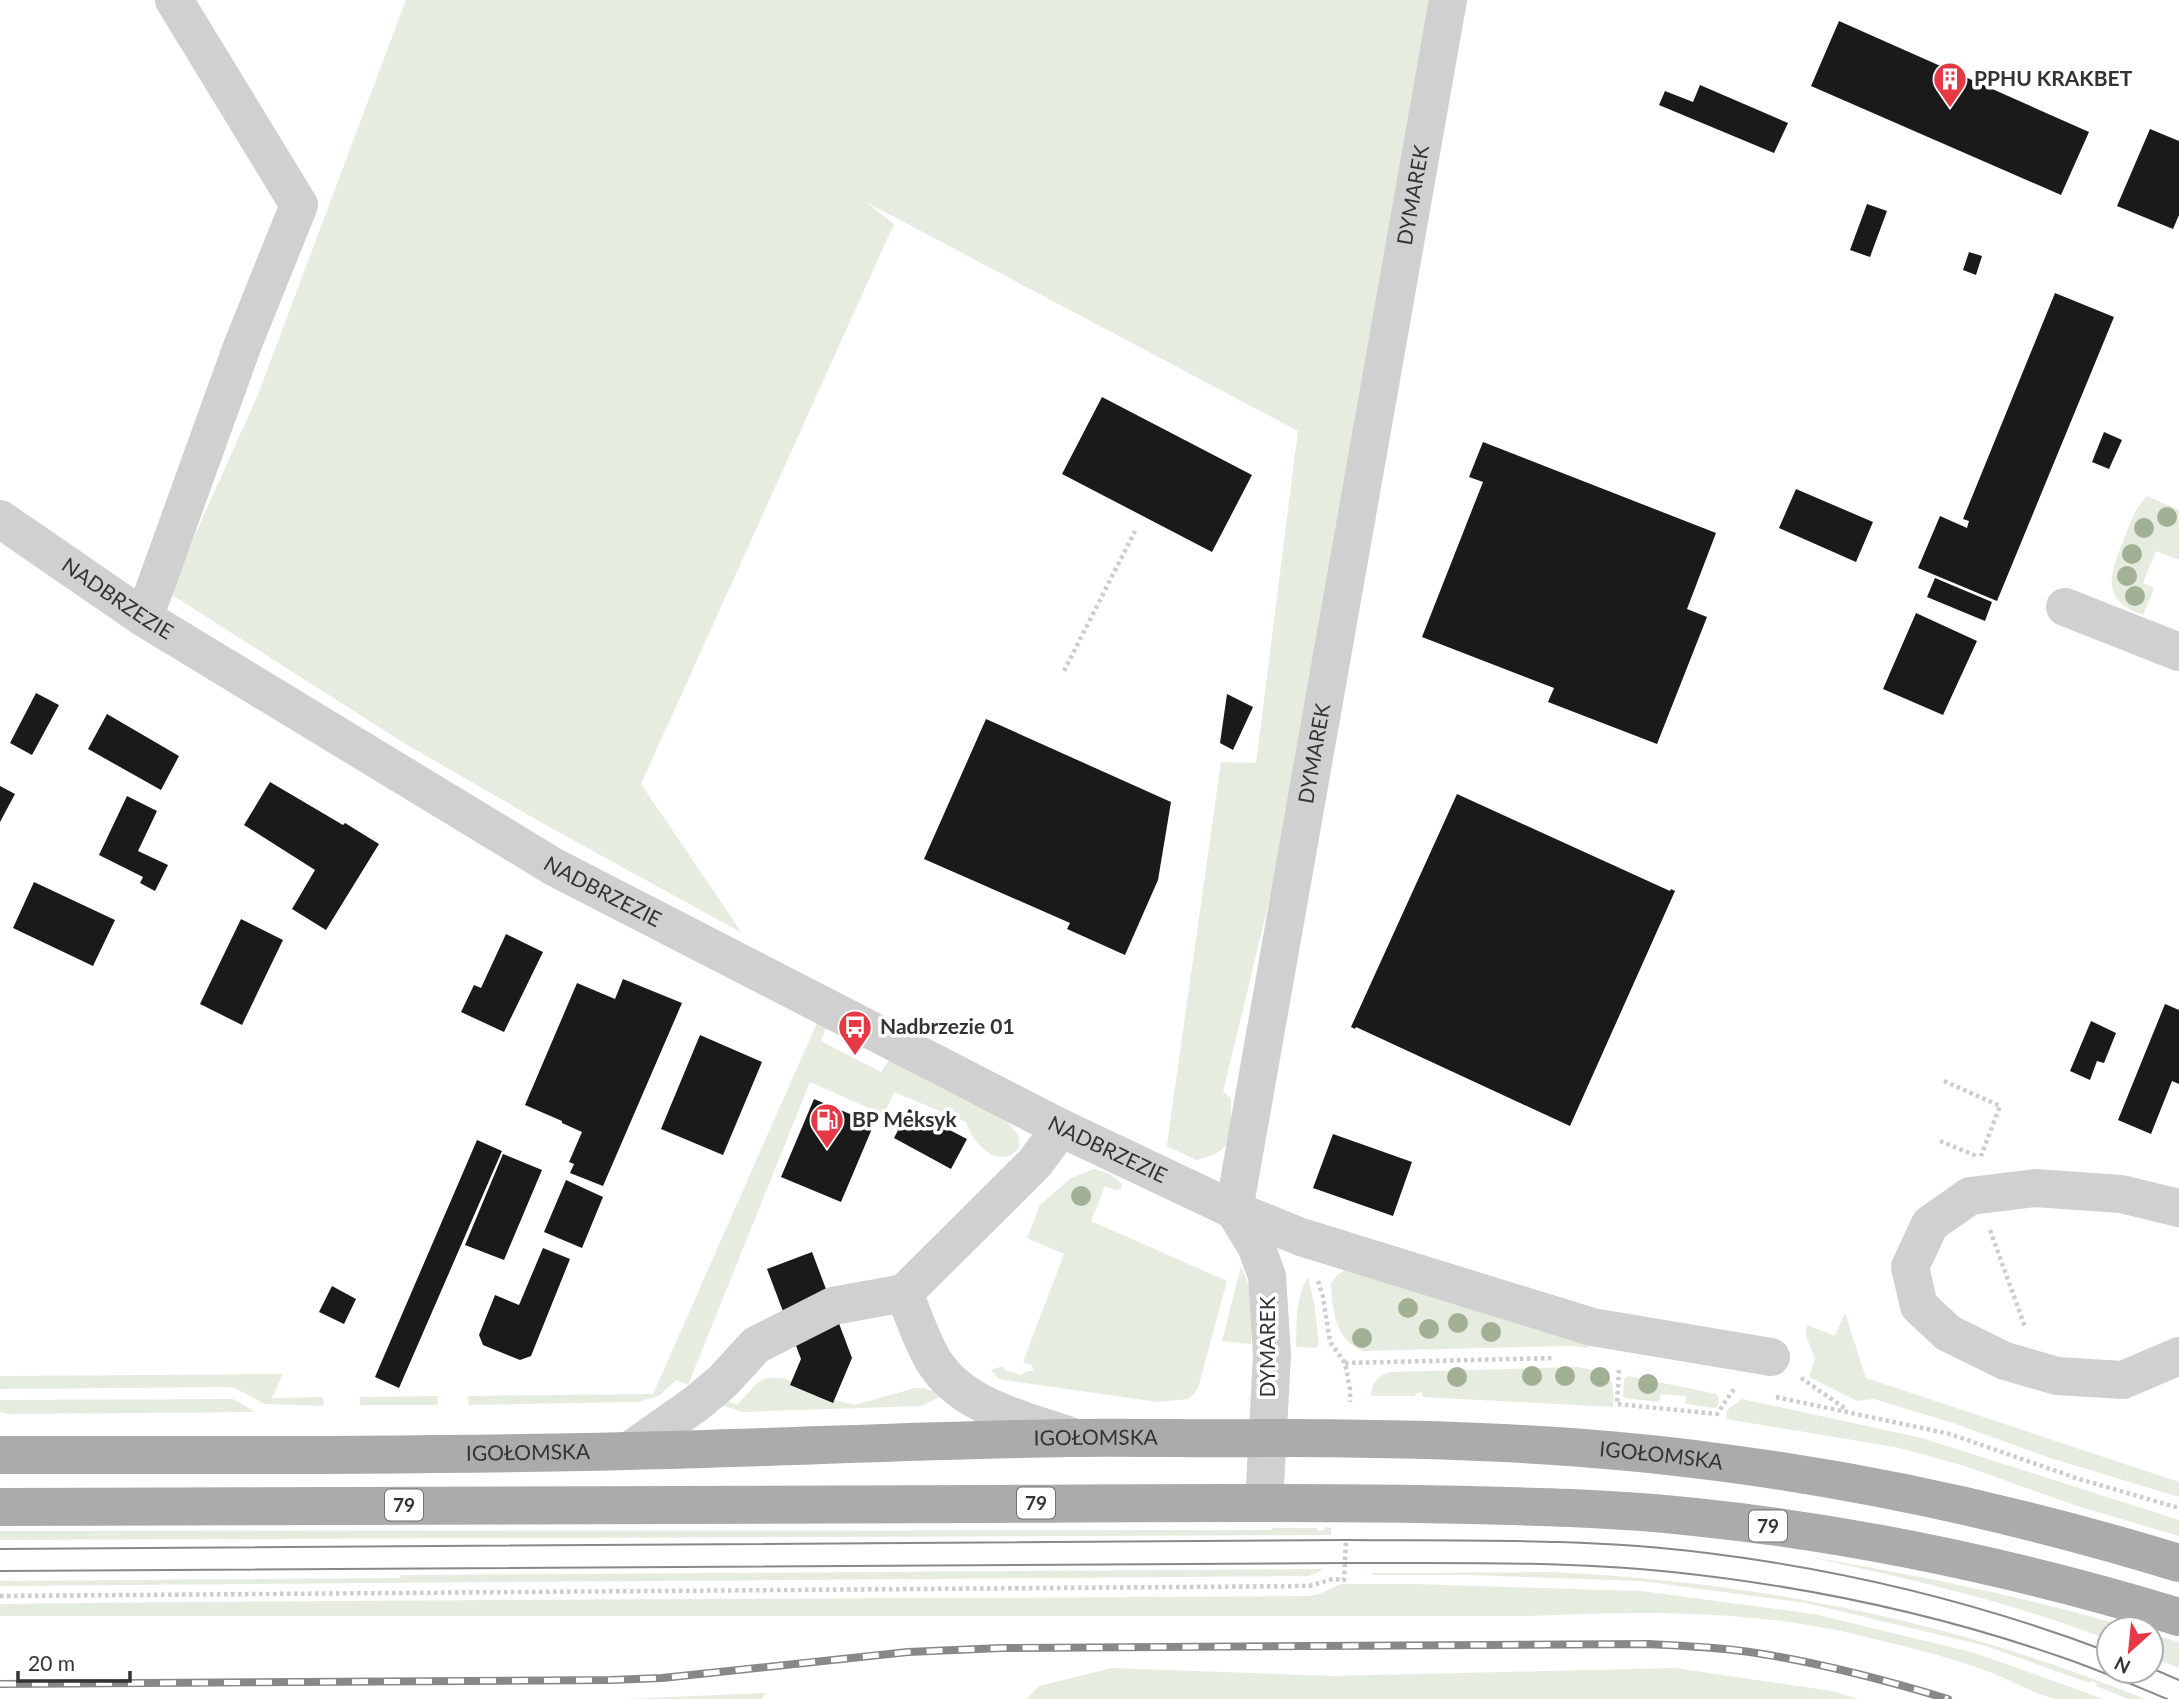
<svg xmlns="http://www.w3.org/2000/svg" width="2179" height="1699" viewBox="0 0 2179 1699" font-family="Lato,sans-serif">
  <rect width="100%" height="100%" fill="#fff"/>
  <path fill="#e6ecdf" d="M406,0H1429L1280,856L1223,1092L1231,1098C1230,1135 1237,1151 1196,1160L1167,1146L1169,1130L1221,762L1256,763L1298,431L866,202L894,224L641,784L742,933L551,828L404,743L169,593L259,392Z
    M2147,496L2179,510V560L2156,551L2143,583L2154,588L2143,615C2099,599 2110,575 2124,539C2130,523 2135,508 2147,496Z
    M817,1023L826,1028L821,1041L881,1072L889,1060L1007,1121L1018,1135L1020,1146C1001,1174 972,1143 966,1122L894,1092L884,1115L810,1082L688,1385L676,1380L659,1396L637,1402L469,1405L468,1396L653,1394Z
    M1094,1169L1110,1174L1122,1184L1121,1189L1116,1190L1105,1186L1091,1221L1227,1281L1198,1388L1193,1395L1188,1399L1158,1402L1004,1380L998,1378L991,1370L1003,1366L1005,1370L1020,1375L1028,1371H1034L1032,1365L1023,1362L1064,1254L1027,1238L1040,1205L1071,1178Z
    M1241,1266L1253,1296L1251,1344L1222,1341Z
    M1348,1268L1589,1345V1348L1571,1346L1364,1351C1335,1341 1333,1312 1331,1284L1337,1275Z
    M1308,1277L1314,1303L1319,1343L1316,1348L1296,1347C1297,1324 1295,1298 1308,1277Z
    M1845,1313L1866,1378L2179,1482V1497L2047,1457L1953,1423L1874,1399L1857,1401L1809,1377L1815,1359L1806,1336L1807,1325L1835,1336Z
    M1578,1367C1607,1373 1616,1373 1613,1407L1423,1397L1422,1392L1416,1393L1415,1396H1371C1372,1382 1378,1375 1391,1372Z
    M283,1374L272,1398L323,1397L324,1406L265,1404L233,1387L0,1389V1376Z
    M1628,1376L1717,1394L1719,1398L1718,1406L1715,1408L1685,1404L1686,1396L1661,1394L1659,1402L1625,1398L1623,1396L1624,1379Z
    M767,1378H781L792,1381L791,1386L832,1403L834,1400L854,1405L915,1388H924L944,1395L921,1406L742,1412L719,1404L723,1399L737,1405L757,1383Z
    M438,1396V1405H360V1397Z
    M233,1399L255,1412L8,1414L0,1412V1400Z
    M1742,1399L1922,1438L2179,1520V1536L2077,1506L1962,1465L1895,1447L1726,1419L1727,1410Z
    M1325,1527L1331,1528V1535L0,1540V1531L1272,1530V1528H1317L1318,1531L1324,1530Z
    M1805,1556C1917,1575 2027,1597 2135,1629H2109V1640C2011,1602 1908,1578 1805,1556Z
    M1319,1569H1324L1309,1576L0,1586V1581L400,1578L401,1575Z
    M1551,1572C1760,1582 1951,1620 2145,1699H2128L2096,1686V1683L2090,1681L2089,1683L1986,1646L1806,1603L1641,1581L1470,1575H1372V1573Z
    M1341,1584H1414L1641,1591L1814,1614L1975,1653L2104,1699C2089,1699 2071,1699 2056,1699C2038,1696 2007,1678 1987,1671C1944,1655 1899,1645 1854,1634C1747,1609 1635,1611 1527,1616H0V1604C436,1599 872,1599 1308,1596L1319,1594Z
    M2151,1634L2179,1642V1668L2151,1657Z
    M1112,1668L1331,1676L1675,1668L1832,1691L1858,1699H1027L1039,1686Z
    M766,1693L761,1699H624Z"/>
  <path fill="#1a1a1a" d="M1839,21L2089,132L2061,195L1811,86Z
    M1700,85L1788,123L1774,153L1659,105L1665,91L1693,102Z
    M2150,129L2179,141V215L2173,229L2117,206Z
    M1867,204L1887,211L1870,257L1850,250Z
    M1969,252L1982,256L1976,275L1963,270Z
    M2055,293L2114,317L1997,601L1918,568L1940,516L1967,528L1969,521L1963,519Z
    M1102,397L1252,475L1212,552L1062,474Z
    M2104,432L2122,440L2109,469L2092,462Z
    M1483,442L1716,533L1687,609L1707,617L1657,744L1548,702L1554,688L1422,637L1483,482L1469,477Z
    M1796,489L1873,522L1856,562L1779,528Z
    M1935,578L1992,602L1985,621L1927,597Z
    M1916,613L1977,641L1943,715L1883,689Z
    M36,693L59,705L32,755L10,743Z
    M1227,694L1253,707L1233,750L1220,743Z
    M107,714L179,756L161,790L88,749Z
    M986,719L1171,802L1158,880L1125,955L1067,929L1070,923L924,859Z
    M270,782L343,825L345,823L379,844L326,930L292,909L315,870L244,825Z
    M0,786L15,794L0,822Z
    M1457,794L1670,891L1671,889L1675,891L1570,1126L1356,1027L1355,1029L1351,1027Z
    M127,796L157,811L138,851L168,865L155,891L140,883L143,877L99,855Z
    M34,882L115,920L93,966L13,928Z
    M241,919L283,940L242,1025L200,1004Z
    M506,934L543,952L504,1032L461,1012L474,985L481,988Z
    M623,979L682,1003L603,1186L570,1173L574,1164L569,1162L582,1132L562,1123V1121L525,1105L577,983L615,999Z
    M2165,1004L2179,1010V1084L2172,1081L2151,1134L2118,1120Z
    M2091,1021L2116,1033L2104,1063L2097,1061L2090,1080L2070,1071Z
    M700,1035L762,1062L723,1155L661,1129Z
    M814,1099L874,1124L841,1202L781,1177Z
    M909,1109L967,1139L951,1169L894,1138Z
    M1333,1134L1412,1162L1393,1216L1313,1188Z
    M477,1140L502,1151L399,1388L375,1377Z
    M503,1154L542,1170L504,1260L465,1245Z
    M566,1180L603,1197L582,1248L544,1232Z
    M543,1248L570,1259L531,1356L520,1360L483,1345L479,1335L495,1295L519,1305Z
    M812,1252L852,1358L833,1403L790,1385L801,1359L767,1269Z
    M332,1286L356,1299L344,1324L319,1312Z"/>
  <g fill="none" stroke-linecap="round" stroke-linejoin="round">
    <path stroke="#cdcdcd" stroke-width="4.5" stroke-dasharray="3.5 3.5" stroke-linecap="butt" d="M1064,671L1135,531
      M1944,1081L2000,1106L1981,1156
      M1940,1141L1974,1155L1975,1157
      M1990,1230L2025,1327
      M1318,1281L1323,1297L1330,1342L1345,1363L1350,1389V1402
      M1345,1363L1554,1358
      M1619,1370L1617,1404L1717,1414L1734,1389
      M1801,1378L1846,1409
      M1776,1397L1950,1434L2079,1479L2179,1508
      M0,1596L1309,1586L1333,1579L1344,1580L1346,1540"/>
    <g stroke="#d0d0d0" stroke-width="38">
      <path id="s1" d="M0,519L144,618L554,867L1061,1128L1234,1210L1301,1237L1592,1327L1771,1357"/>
      <path d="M2065,607L2179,652"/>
      <path d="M144,618L243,344L299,205L174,0"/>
      <path d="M2179,1208L2121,1194L2035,1188L1970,1196L1930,1224L1910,1267L1919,1306L1948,1333L2005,1361L2057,1376L2123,1380L2179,1356"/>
      <path d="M904,1293C913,1314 923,1345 935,1363C964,1408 1026,1420 1073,1437"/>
      <path d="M629,1451L697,1403L723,1381L756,1345L833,1306L904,1293L1034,1164L1061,1128"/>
      <path id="s2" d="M1264,1503L1272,1355L1267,1276L1256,1246L1234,1210L1448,0"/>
    </g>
    <g stroke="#ababab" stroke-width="38">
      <path id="s3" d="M0,1455C209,1455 419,1456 628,1451C775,1448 921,1440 1068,1438C1134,1437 1200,1439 1266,1438C1417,1438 1568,1442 1717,1462C1874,1482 2028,1517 2179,1563"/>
      <path d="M0,1507C330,1506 660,1504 991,1504C1134,1503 1277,1502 1420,1504C1512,1506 1603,1507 1695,1517C1859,1534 2021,1569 2179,1617"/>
    </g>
    <path stroke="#888" stroke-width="2" d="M0,1549L1346,1540C1466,1541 1588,1538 1707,1553C1845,1570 1980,1603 2109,1652
      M0,1571L1345,1563C1454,1563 1564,1561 1672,1572C1805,1586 1938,1614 2064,1658C2099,1670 2133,1685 2167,1699
      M2151,1668L2179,1680"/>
    <g stroke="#888" stroke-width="8">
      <path id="rail" d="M0,1684L611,1680L662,1678L908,1652L1002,1648L1649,1644C1684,1646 1720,1647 1756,1653C1821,1663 1885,1680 1948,1699"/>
    </g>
    <use href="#rail" stroke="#fff" stroke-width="5" stroke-dasharray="16" stroke-linecap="butt"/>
  </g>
  <g fill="#a2b095">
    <circle cx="2167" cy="517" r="10"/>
    <circle cx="2144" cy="528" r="10"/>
    <circle cx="2132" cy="554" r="10"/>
    <circle cx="2127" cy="576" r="10"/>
    <circle cx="2135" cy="596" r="10"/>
    <circle cx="1081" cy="1196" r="10"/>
    <circle cx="1408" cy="1308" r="10"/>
    <circle cx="1458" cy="1323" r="10"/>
    <circle cx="1429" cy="1329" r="10"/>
    <circle cx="1491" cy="1332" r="10"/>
    <circle cx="1362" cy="1338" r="10"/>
    <circle cx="1532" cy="1376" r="10"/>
    <circle cx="1565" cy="1376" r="10"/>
    <circle cx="1457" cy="1377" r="10"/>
    <circle cx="1600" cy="1377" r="10"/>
    <circle cx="1648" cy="1384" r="10"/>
  </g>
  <defs>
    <g id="building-pin" transform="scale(1.75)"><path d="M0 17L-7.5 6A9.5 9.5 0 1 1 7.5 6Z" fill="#e63946" stroke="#fff"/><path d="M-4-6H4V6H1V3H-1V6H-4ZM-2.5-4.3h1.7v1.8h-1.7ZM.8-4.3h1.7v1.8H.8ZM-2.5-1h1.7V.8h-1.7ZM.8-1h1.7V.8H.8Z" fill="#fff"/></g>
    <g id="bus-pin" transform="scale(1.75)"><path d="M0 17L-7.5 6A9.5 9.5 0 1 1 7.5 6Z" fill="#e63946" stroke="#fff"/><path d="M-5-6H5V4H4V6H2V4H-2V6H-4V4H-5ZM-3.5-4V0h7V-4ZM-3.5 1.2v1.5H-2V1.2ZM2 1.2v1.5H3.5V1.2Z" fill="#fff"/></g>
    <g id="fuel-pin" transform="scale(1.75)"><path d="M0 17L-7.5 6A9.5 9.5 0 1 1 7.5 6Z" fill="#e63946" stroke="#fff"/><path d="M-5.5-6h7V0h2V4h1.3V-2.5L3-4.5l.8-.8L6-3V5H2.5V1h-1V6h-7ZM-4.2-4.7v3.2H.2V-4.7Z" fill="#fff"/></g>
  </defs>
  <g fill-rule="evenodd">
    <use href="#building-pin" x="1950" y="79"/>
    <use href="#bus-pin" x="855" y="1027"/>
    <use href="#fuel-pin" x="827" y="1120"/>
  </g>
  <g text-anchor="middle" stroke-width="7" stroke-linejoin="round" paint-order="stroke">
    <g fill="#fff" stroke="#707070" stroke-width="2">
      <rect x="1017" y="1487.5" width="38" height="31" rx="5"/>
      <rect x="385" y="1489.5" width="38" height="31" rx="5"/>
      <rect x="1749" y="1510.5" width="38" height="31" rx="5"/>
    </g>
    <g font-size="19" font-weight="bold" fill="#333">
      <text x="1036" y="1510">79</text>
      <text x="404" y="1512">79</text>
      <text x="1768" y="1533">79</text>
    </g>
    <g font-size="21" font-weight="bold" fill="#333" stroke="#fff" text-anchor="start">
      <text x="1974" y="86">PPHU KRAKBET</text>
      <text x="880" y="1034">Nadbrzezie 01</text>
      <text x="852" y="1127">BP Meksyk</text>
    </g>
    <g font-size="21" fill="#333" stroke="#fff">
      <text dy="7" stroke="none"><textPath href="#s2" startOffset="1332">DYMAREK</textPath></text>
      <text dy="7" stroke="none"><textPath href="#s1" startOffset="142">NADBRZEZIE</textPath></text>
      <text dy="7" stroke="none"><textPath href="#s2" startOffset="765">DYMAREK</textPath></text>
      <text dy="7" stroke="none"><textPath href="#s1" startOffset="709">NADBRZEZIE</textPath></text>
      <text dy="7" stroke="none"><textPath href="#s1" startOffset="1276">NADBRZEZIE</textPath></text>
      <text transform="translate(1268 1347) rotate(-90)" y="7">DYMAREK</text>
      <text dy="7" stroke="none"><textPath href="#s3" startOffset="1096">IGOŁOMSKA</textPath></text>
      <text dy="7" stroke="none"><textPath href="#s3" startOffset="528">IGOŁOMSKA</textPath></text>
      <text dy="7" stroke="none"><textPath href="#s3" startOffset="1662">IGOŁOMSKA</textPath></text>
    </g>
  </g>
  <g transform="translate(2130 1650) rotate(207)"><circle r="33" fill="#ffffff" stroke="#adadad" stroke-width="2"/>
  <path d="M0-5L12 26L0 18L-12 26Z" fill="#e63946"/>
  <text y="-10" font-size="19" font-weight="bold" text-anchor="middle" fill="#333333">N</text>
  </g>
  <path d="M18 1671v10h112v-10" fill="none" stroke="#333333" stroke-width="3.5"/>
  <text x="28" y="1671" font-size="21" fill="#333333" stroke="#ffffff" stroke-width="5" paint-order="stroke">20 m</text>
</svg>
